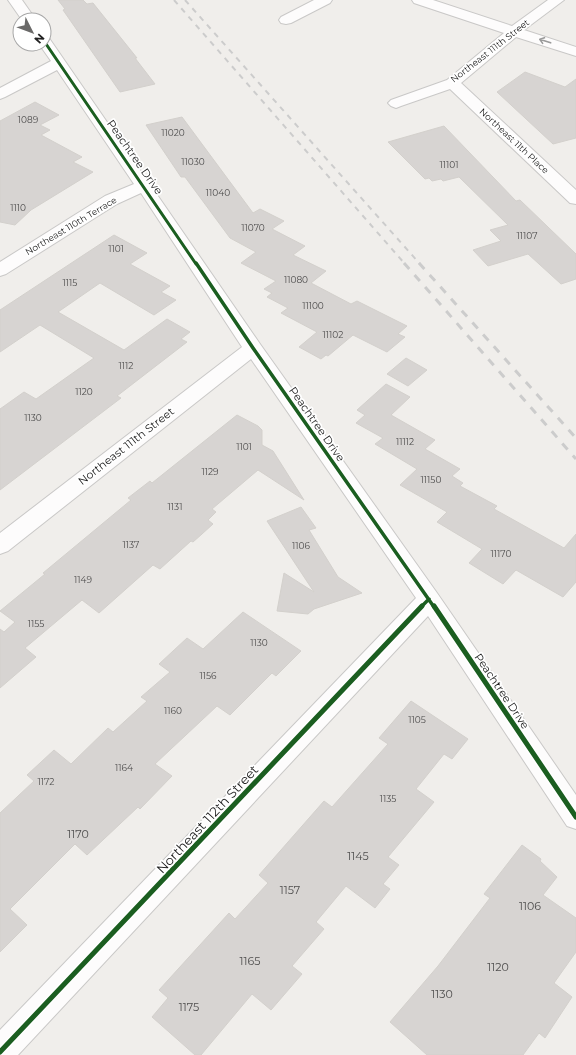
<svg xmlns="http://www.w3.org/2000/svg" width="576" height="1055" viewBox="0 0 576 1055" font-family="Montserrat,sans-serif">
  <rect width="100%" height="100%" fill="#f0eeeb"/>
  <path fill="#d7d4d2" stroke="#d3d0cc" d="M58,0H83L87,4L93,3L137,58H135L155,84L120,92L63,10L65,9Z
    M525,72L565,87L576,79V138L553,144L497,92Z
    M35,102L59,115L40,125L50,130L41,135L82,157L73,162L93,172L31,210L15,225L0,222V121Z
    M182,117L253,213L260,209L284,221L272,229L305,246L293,255L326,271L311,283L351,304L357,301L407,326L398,334L405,337L387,352L353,335L328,356L326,355L321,359L299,347L317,332L281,313L288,308L267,297L272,293L264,289L276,281L241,263L256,252L230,238L185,177H181L146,125Z
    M444,126L516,201L520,200L576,254V279L561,284L528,254L488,266L473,250L501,241L490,230L508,225L459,177L443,181L441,179L432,181L429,178L425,179L388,142Z
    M114,235L147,253L130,264L170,286L161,292L176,300L154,315L100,283L58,312L124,350L167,319L190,332L181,339L187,342L117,396L121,398L0,490V409L24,392L36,399L94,358L40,325L0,352V310Z
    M406,358L427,370L408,386L387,374Z
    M386,384L410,397L391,415L435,440L425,449L460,469L452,476L463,483L460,486L497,506L494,509L564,548L576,534V582L563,597L516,570L503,584L469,563L482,549L437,522L447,512L400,485L417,469L375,444L383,438L356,423L365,415L357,410Z
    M237,415L258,426L262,430V445L273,451L304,500L258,470L212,509L216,512L208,520L213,524L202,534L193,542L191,541L160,569L153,565L99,613L82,600L25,648L36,657L0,688V629L4,632L15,622L0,611L45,574L43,573L131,500L128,498L150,481L152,483Z
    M301,507L316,528L309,530L338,577L362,593L314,609L308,614L277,611L284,573L314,592L267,521Z
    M243,612L301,651L276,676L272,673L230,715L217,706L155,764L172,776L140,809L138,807L87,855L75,844L10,909L27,925L0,952V813L34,781L27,775L54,750L71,764L108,728L113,732L147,701L141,697L170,672L159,664L187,638L203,649Z
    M411,701L468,739L452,759L444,754L416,789L434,802L388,857L399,865L383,884L390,889L375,908L346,886L316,922L324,929L292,966L302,974L271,1010L252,994L201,1055H195L152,1017L168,998L159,990L229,913L235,919L268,883L259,875L324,801L332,807L388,744L379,738Z
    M522,845L541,859L540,861L557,877L543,895L576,918V952L554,983L572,997L545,1038L539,1033L523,1055H427L390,1022L438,966L490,898L484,894Z"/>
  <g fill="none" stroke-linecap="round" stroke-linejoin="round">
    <g stroke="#c9c8c7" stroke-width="2">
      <path id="minor" d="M8,0H22L36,20H22Z
        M314,0H332L330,3L291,23L286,24L281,23L279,20L281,17Z
        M412,0H433L512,26L548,0H564L524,30L576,47V56L516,37L461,83L576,190V204L570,203L450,89L401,106L396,108L391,106L388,103L391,100L447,80L504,33L414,3Z
        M44,37L49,38L260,344L437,593L576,795V829L567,826L428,616L18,1055H0V1030L416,598L251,359L8,551L0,554V533L242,347L141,193L117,204L6,274L0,276V262L105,196L134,184L57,70L5,97L0,99V88L51,61L39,44H44Z"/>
    </g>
    <use href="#minor" fill="#fdfcfc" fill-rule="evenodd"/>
    <path stroke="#ccc" stroke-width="2" stroke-dasharray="5.5 5.5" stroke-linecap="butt" d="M174,0L405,264
      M185,0L420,264"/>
    <path stroke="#ccc" stroke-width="3" stroke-dasharray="8 8" stroke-linecap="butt" d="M404,263L576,459
      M419,263L576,438"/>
    <g stroke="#fff" stroke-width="5">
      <path id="cycleway-far2" d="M44,41L196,264"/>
    </g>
    <g stroke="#fff" stroke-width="6">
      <path id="cycleway-far1" d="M196,263L253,348L434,607
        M421,607L429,599"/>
    </g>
    <g stroke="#fff" stroke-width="8">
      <path id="cycleway" d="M434,606L576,817
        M0,1052L422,606"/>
    </g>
    <use href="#cycleway-far2" stroke="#1b5e20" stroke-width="3"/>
    <use href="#cycleway-far1" stroke="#1b5e20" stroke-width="3.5"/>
    <use href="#cycleway" stroke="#1b5e20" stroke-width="5"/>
  </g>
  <defs><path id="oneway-shaft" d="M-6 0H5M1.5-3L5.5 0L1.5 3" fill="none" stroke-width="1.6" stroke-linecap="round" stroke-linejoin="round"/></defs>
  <use stroke="#9a9a9a" href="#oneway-shaft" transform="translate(545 41) rotate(-162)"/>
  <g text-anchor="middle" stroke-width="3.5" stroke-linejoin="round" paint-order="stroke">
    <g font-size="9" fill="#222" stroke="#fff">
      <text transform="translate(490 51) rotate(-38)" y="3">Northeast 111th Street</text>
      <text transform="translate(514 141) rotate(43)" y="3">Northeast 11th Place</text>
      <text transform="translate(71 226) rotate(-31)" y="3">Northeast 110th Terrace</text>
    </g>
    <g font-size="9" fill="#4f4e4e">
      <text x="28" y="123">1089</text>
      <text x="173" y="136">11020</text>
      <text x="193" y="165">11030</text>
      <text x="449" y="168">11101</text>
      <text x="218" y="196">11040</text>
      <text x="18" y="211">1110</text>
      <text x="253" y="231">11070</text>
      <text x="527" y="239">11107</text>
      <text x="116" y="252">1101</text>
      <text x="296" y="283">11080</text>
      <text x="70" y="286">1115</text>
      <text x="313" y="309">11100</text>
      <text x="333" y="338">11102</text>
      <text x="126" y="369">1112</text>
      <text x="84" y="395">1120</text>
      <text x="33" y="421">1130</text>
      <text x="405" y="445">11112</text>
      <text x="244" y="450">1101</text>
      <text x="210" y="475">1129</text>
      <text x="431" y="483">11150</text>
      <text x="175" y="510">1131</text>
      <text x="131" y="548">1137</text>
      <text x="301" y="549">1106</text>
      <text x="501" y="557">11170</text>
      <text x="83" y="583">1149</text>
      <text x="36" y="627">1155</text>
      <text x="259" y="646">1130</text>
      <text x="208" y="679">1156</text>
      <text x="173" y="714">1160</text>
      <text x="417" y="723">1105</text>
      <text x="124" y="771">1164</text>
      <text x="46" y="785">1172</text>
      <text x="388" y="802">1135</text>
    </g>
    <g font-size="11" fill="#222" stroke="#fff">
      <text transform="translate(135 157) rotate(55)" y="4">Peachtree Drive</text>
      <text transform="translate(317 424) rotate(55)" y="4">Peachtree Drive</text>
      <text transform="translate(126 446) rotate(-38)" y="4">Northeast 111th Street</text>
      <text transform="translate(502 691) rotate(56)" y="4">Peachtree Drive</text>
    </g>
    <g font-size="11" fill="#4f4e4e">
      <text x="78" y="838">1170</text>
      <text x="358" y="860">1145</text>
      <text x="290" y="894">1157</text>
      <text x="530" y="910">1106</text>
      <text x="250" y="965">1165</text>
      <text x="498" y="971">1120</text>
      <text x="442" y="998">1130</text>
      <text x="189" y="1011">1175</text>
    </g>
    <g font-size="13" fill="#222" stroke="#fff">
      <text transform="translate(207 819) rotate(-47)" y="5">Northeast 112th Street</text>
    </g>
  </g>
  <g transform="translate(32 32) rotate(132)"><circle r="19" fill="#ffffff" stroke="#a7a7a7"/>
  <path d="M0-3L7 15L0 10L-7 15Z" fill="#6a6968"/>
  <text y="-6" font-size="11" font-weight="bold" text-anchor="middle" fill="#222222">N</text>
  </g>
</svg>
